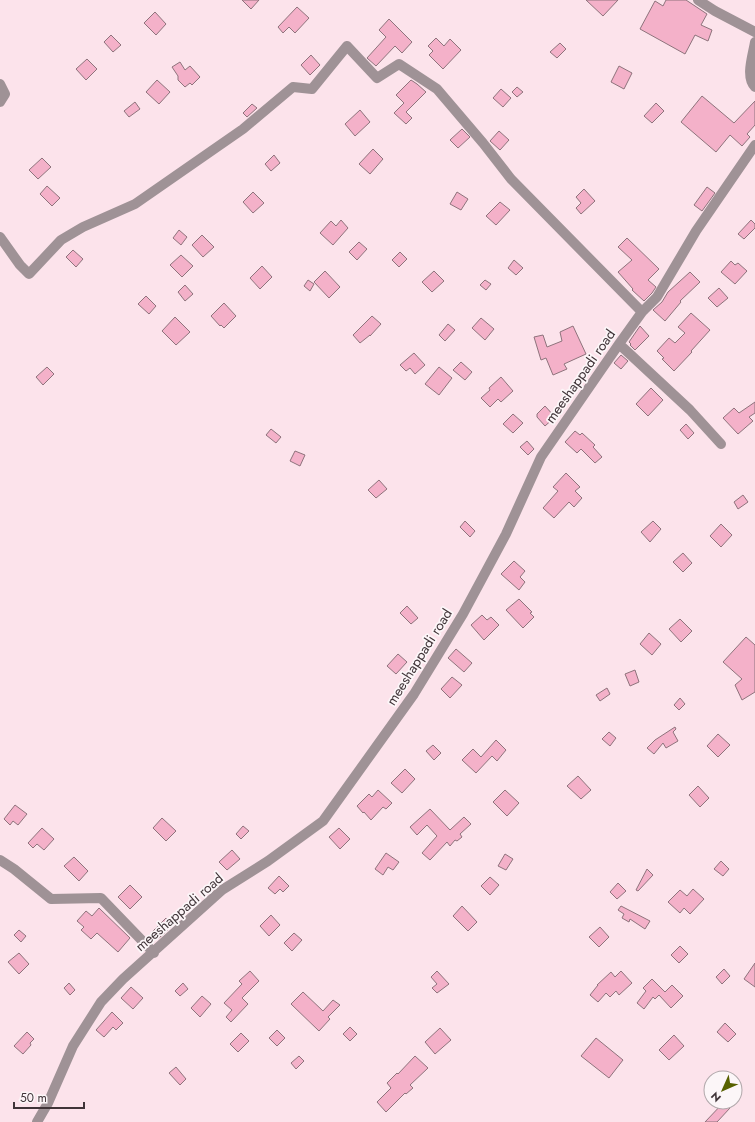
<svg xmlns="http://www.w3.org/2000/svg" width="755" height="1122" viewBox="0 0 755 1122" font-family="Jost,sans-serif">
  <rect width="100%" height="100%" fill="#fce3eb"/>
  <path fill="#f4b1c9" stroke="#8e737c" d="M242,0H259L251,9Z
    M586,0H618L603,16Z
    M666,0H686L707,14L701,25L712,30L708,41L695,35L685,54L640,29L655,1L663,6Z
    M297,7L309,18L295,33L289,27L283,33L278,27Z
    M155,12L166,24L156,35L144,23Z
    M389,19L412,42L402,53L395,46L376,66L367,58L386,37L379,30Z
    M111,35L121,45L113,52L104,42Z
    M436,38L444,46L450,39L461,50L443,69L429,55L433,51L428,46Z
    M560,43L566,49L557,58L550,52Z
    M311,55L320,65L310,75L301,65Z
    M87,59L97,69L86,80L76,69Z
    M180,62L185,70L190,66L200,77L192,85L190,83L185,87L178,80V76L172,67Z
    M619,66L632,73L624,89L611,82Z
    M157,80L170,92L159,104L146,92Z
    M411,80L417,84L426,92L406,112L412,118L406,124L394,113L404,103L396,95Z
    M517,87L523,92L517,97L512,92Z
    M501,89L511,98L503,107L493,98Z
    M702,96L734,123L755,101V125L747,134L750,137L742,146L730,135L716,152L681,122Z
    M135,102L140,109L129,117L124,111Z
    M656,103L664,111L652,123L644,116Z
    M252,104L257,108L247,117L243,113Z
    M360,110L370,122L355,136L345,124Z
    M462,129L470,137L458,148L450,140Z
    M499,131L509,140L500,150L490,141Z
    M373,149L383,159L370,174L359,164Z
    M274,155L280,163L271,171L265,164Z
    M42,158L51,167L38,179L29,170Z
    M47,186L60,198L52,206L40,194Z
    M707,187L715,193L702,211L694,205Z
    M584,189L595,201L581,214L576,208L581,203L576,197Z
    M253,192L264,203L253,213L243,202Z
    M457,192L468,199L461,210L450,204Z
    M500,202L510,210L496,225L486,216Z
    M341,220L348,228L333,245L320,233L331,221L336,226Z
    M751,220L755,224V228L744,239L738,234Z
    M179,230L187,237L181,245L173,238Z
    M202,235L214,247L203,257L192,245Z
    M627,238L659,269L648,280L656,287L652,293L644,301L632,290L633,289L618,272L632,260L618,247Z
    M359,242L367,249L357,260L349,252Z
    M73,250L83,259L76,267L66,257Z
    M400,252L407,259L399,267L392,260Z
    M181,255L193,266L182,277L170,265Z
    M514,260L523,268L516,275L508,268Z
    M731,261L735,265L738,263L747,271L735,284L721,272Z
    M262,266L272,277L260,289L250,278Z
    M325,271L340,287L329,298L314,282Z
    M434,271L444,281L432,292L422,282Z
    M690,272L700,282L680,301L681,302L665,321L653,310L662,302L668,292Z
    M308,280L314,284L310,291L304,286Z
    M485,280L491,284L486,290L480,285Z
    M185,285L193,294L185,301L178,292Z
    M719,288L728,298L717,307L708,298Z
    M146,296L156,306L149,314L138,304Z
    M224,303L236,316L224,328L221,325L220,326L211,316Z
    M691,313L710,330L691,351L692,352L674,371L662,359L664,358L657,351L669,338L675,343L685,333L678,327Z
    M372,316L381,324L370,336V335L360,343L353,335Z
    M175,317L190,332L176,345L162,331Z
    M481,318L494,329L485,340L472,328Z
    M448,324L455,330L445,341L439,335Z
    M573,326L586,354L564,364L567,369L553,375L546,358L541,360L534,337L543,335L547,347L562,341L560,332Z
    M640,326L649,336L635,350L630,345L631,344L629,342Z
    M414,353L425,365L415,374L410,368L406,371L400,365Z
    M621,355L628,361L621,369L614,363Z
    M461,362L472,372L465,380L453,370Z
    M47,367L54,374L43,385L36,377Z
    M439,367L452,378L439,395L425,384Z
    M501,377L513,391L501,402L498,399L490,407L481,398L490,390L489,388Z
    M651,388L663,400L648,416L636,404Z
    M755,402V413L749,417L753,421L738,434L723,418L734,408L739,413Z
    M545,406L555,417L545,426L537,417V414Z
    M513,414L523,423L513,433L503,424Z
    M686,424L694,433L688,439L680,430Z
    M271,429L281,437L276,443L266,435Z
    M575,431L580,435L582,433L595,445L593,447L602,457L595,463L581,449L577,453L565,442Z
    M527,441L534,449L528,455L520,447Z
    M295,451L305,455L300,466L290,461Z
    M566,473L580,487L575,491L582,498L574,507L569,502L554,518L543,508L558,491L553,487Z
    M379,480L387,489L376,498L368,490Z
    M743,495L748,502L738,509L734,502Z
    M465,521L475,531L470,537L460,527Z
    M653,521L661,529L650,542L641,532Z
    M721,524L732,535L721,547L710,536Z
    M683,553L692,563L683,572L673,562Z
    M514,561L525,571L520,577L525,582L519,590L501,574Z
    M519,599L532,612L530,613L534,617L523,628L506,610Z
    M407,606L418,618L411,624L400,613Z
    M482,615L487,620L491,617L499,625L484,640L471,625Z
    M680,619L692,631L681,642L669,629Z
    M649,633L661,644L652,655L640,644Z
    M746,637L755,645V692L742,700L735,685L742,679L723,662Z
    M456,649L472,663L464,672L448,658Z
    M398,654L407,662L396,674L387,666Z
    M635,670L639,682L630,686L625,674Z
    M452,677L462,685L450,698L441,689Z
    M607,688L610,694L600,701L596,695Z
    M680,698L685,704L679,710L674,705Z
    M675,727L676,729L673,732L678,741L666,748L663,743L654,754L647,748L655,740Z
    M609,732L616,738L610,746L602,739Z
    M718,734L730,745L718,757L707,746Z
    M496,740L506,750L497,761L492,756L476,773L462,760L473,749L481,757Z
    M433,745L441,753L434,760L426,751Z
    M405,769L415,779L402,793L391,783Z
    M578,776L591,790L581,799L567,786Z
    M698,786L709,798L700,807L689,795Z
    M378,790L392,803L386,809L383,807L371,820L364,812L363,813L357,806L369,794L372,797Z
    M505,790L519,803L507,816L493,802Z
    M15,805L27,814L18,825L13,821L10,825L4,819Z
    M430,809L450,830L464,817L471,824L460,834L462,837L457,841L455,840L450,846L447,842L430,860L422,853L437,836L427,825L417,835L410,827Z
    M162,818L176,831L166,841L153,828Z
    M243,826L249,831L241,839L236,834Z
    M42,828L54,839L44,850L37,844L33,848L28,843Z
    M339,828L350,839L340,849L329,837Z
    M232,850L240,859L227,870L219,862Z
    M386,853L399,862L393,870L388,867L383,875L375,869Z
    M505,854L513,859L506,870L498,866Z
    M74,857L88,871L79,881L64,866Z
    M721,861L729,869L723,876L714,869Z
    M647,869L653,875L638,891L636,890Z
    M279,876L289,886L283,892L280,889L275,894L268,888Z
    M490,877L499,885L490,895L481,886Z
    M618,883L626,891L617,899L610,892Z
    M130,885L142,897L130,909L118,897Z
    M693,889L704,899L690,914L684,908L680,913L668,902L680,890L687,896Z
    M462,906L477,922L468,931L453,916Z
    M621,906L650,921L645,929L630,919L629,922L622,918L624,914L618,910Z
    M99,908L130,938L118,952L97,933L91,939L81,930L84,927L77,921L86,911L92,916Z
    M271,915L280,925L269,936L260,926Z
    M166,918L173,925L158,939L152,932Z
    M600,927L609,937L599,947L589,937Z
    M19,930L26,936L21,942L14,935Z
    M294,933L302,940L292,951L284,943Z
    M680,946L688,954L679,963L671,955Z
    M19,953L29,964L19,974L8,962Z
    M755,963V987L744,979Z
    M724,969L730,976L722,984L716,977Z
    M250,971L259,981L242,998L248,1004L231,1022L226,1017L232,1010L224,1003L242,984L239,981Z
    M437,971L449,984L437,993L432,988L437,984L431,977Z
    M621,971L632,983L619,995L616,991L610,997L606,993L598,1002L590,995L598,985H597L611,972L615,977Z
    M652,979L665,992L672,985L683,996L671,1008L659,995L655,999L653,997L644,1009L637,1003L646,991L643,988Z
    M69,983L75,990L70,995L64,988Z
    M183,983L188,989L180,996L175,991Z
    M131,987L143,998L133,1009L121,998Z
    M303,992L323,1011L333,1000L340,1005L328,1017L330,1019L319,1031L291,1004Z
    M202,996L211,1004L200,1017L191,1008Z
    M112,1012L123,1023L116,1030L113,1027L104,1037L96,1030Z
    M725,1023L736,1034L728,1042L717,1032Z
    M350,1027L357,1034L350,1041L343,1034Z
    M440,1028L451,1040L435,1054L425,1042Z
    M277,1030L285,1038L277,1046L269,1038Z
    M27,1032L34,1039L30,1043L31,1045L23,1054L14,1046Z
    M241,1033L249,1041L238,1052L230,1044Z
    M674,1035L684,1046L669,1060L659,1050Z
    M596,1038L623,1060L609,1078L581,1056Z
    M299,1056L304,1061L296,1069L291,1063Z
    M415,1056L428,1068L410,1085L413,1088L406,1094L405,1093L386,1112L377,1102L391,1088L387,1083L397,1073L398,1074Z
    M176,1067L186,1079L180,1085L169,1073Z
    M724,1102L730,1108L717,1122H705Z"/>
  <g fill="none" stroke-linecap="round" stroke-linejoin="round">
    <path stroke="#9f9296" stroke-width="10" d="M698,0L715,11L755,32
      M755,42C753,55 745,77 755,87
      M0,84L5,94L0,102
      M0,237L20,265L29,274L61,240L83,227L135,204L243,129L293,87L312,89L347,46L377,78L399,64L437,89L483,143L511,179L642,312
      M619,344L690,410L721,444
      M0,860L14,869L51,899L101,898L154,953
      M37,1122L48,1103L73,1046L101,1002L123,979L222,890L268,861L323,821L414,694L463,614L506,534L541,457L619,344L642,312L657,297L696,231L755,145"/>
  </g>
  <g text-anchor="middle" stroke-width="3.5" stroke-linejoin="round" paint-order="stroke">
    <g font-size="14" fill="#403438" stroke="#fcf6f8">
      <text transform="translate(580 376) rotate(-55)" y="5">meeshappadi road</text>
      <text transform="translate(419 657) rotate(-58)" y="5">meeshappadi road</text>
      <text transform="translate(179 912) rotate(-41)" y="5">meeshappadi road</text>
    </g>
  </g>
  <g transform="translate(723 1090) rotate(225)"><circle r="19" fill="#fcf6f8" stroke="#b1a8ab"/>
  <path d="M0-3L7 15L0 10L-7 15Z" fill="#576100"/>
  <text y="-6" font-size="11" font-weight="bold" text-anchor="middle" fill="#403438">N</text>
  </g>
  <path d="M14 1102v6h70v-6" fill="none" stroke="#403438" stroke-width="2"/>
  <text x="20" y="1102" font-size="12" fill="#403438" stroke="#fcf6f8" stroke-width="3" paint-order="stroke">50 m</text>
</svg>
